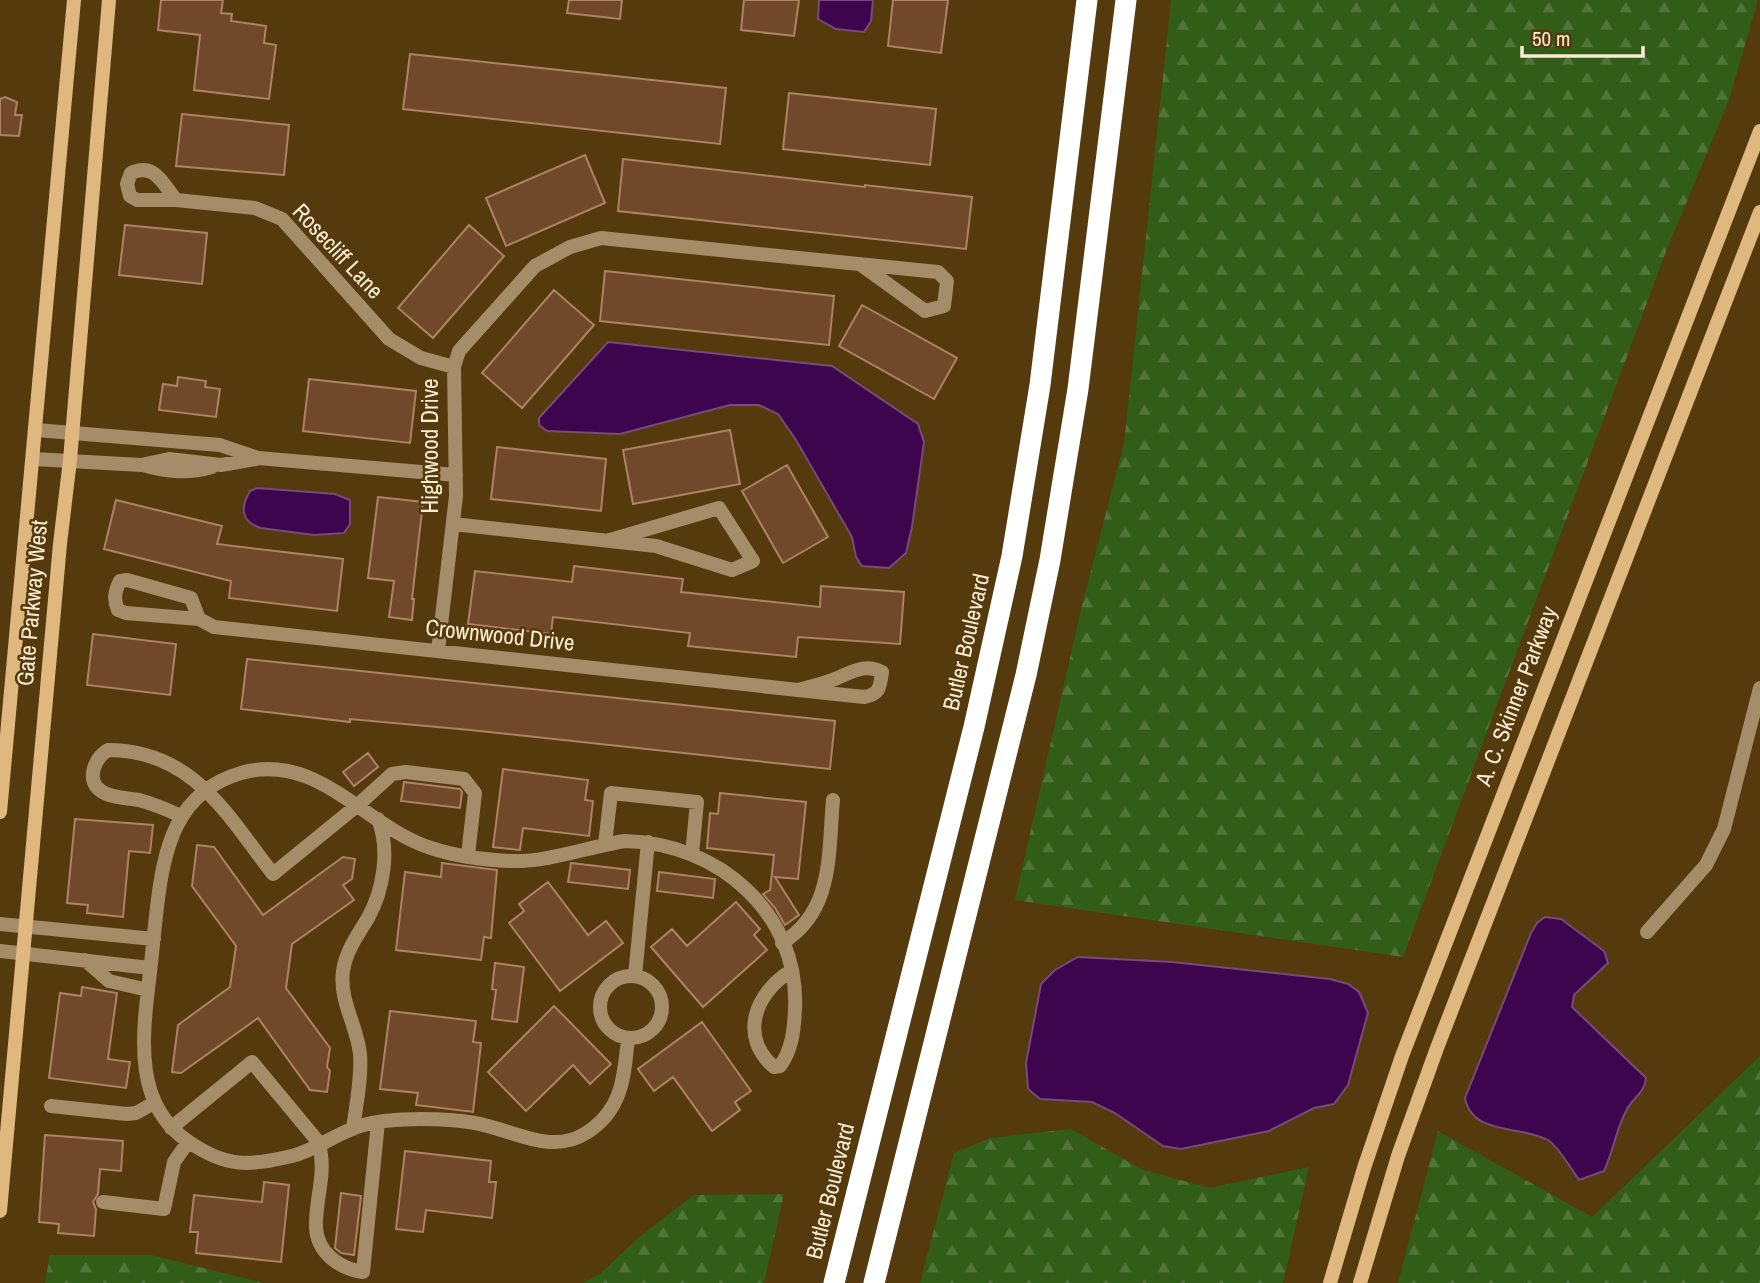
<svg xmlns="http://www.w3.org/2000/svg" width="1760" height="1283" viewBox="0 0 1760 1283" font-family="'Archivo Narrow',sans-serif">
  <defs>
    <pattern id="forest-firs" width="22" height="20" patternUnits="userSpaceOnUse" patternTransform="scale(1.75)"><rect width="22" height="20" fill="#315d18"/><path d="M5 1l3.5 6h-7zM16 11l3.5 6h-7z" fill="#507439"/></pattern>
  </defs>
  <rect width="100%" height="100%" fill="#543a0c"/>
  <path fill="url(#forest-firs)" d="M1171,0H1758L1729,100L1667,249L1403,957L1015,900L1082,605L1124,444Z
    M1760,1056V1283H1398L1438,1131L1592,1217Z
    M1071,1129L1141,1169L1209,1188L1309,1167L1283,1283H920L954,1153L990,1138Z
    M784,1194L764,1283H583L601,1273L639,1237L694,1195Z
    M50,1255H151L263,1283H45Z"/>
  <path fill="#3e054f" stroke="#774a77" stroke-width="2" d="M819,0H873L871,21L864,32L836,29L818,19Z
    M608,342L832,366L918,424L924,442L912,527L906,553L889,568L862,566L856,557L852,537L796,440L778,414L759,405H730L620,434L547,431L539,425V418Z
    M257,488L335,494L350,500V524L344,533L314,535L261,528C241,522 240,508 250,491Z
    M1545,917L1561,919L1604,951L1608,963L1574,995L1572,1007L1646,1078C1645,1093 1632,1098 1626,1111C1616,1130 1613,1152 1604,1171L1579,1180C1572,1170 1558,1146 1548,1140C1521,1125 1472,1136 1465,1098L1531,933L1537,923Z
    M1078,957L1172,962L1330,979L1348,984L1359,992L1368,1013L1348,1085L1334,1104L1314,1108L1269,1131L1181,1149L1163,1146L1115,1113L1092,1102L1040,1099L1028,1089L1026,1063L1041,984L1055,970Z"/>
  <path fill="#70492b" stroke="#ae8264" stroke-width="2" d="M161,0H223L221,13L232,14L231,21L266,26L264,43L276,45L269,99L194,90L200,35L158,30Z
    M569,0H622L620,19L567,13Z
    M744,0H799L794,36L741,30Z
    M893,0H948L941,53L888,46Z
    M410,54L726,88L720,144L403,109Z
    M789,93L936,109L930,165L783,149Z
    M5,97L17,102L15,115H22L19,136L0,135V99Z
    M182,114L289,125L284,175L176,166Z
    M585,155L605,203L506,246L486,198Z
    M623,159L865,187V185L972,197L966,249L618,211Z
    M125,225L207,233L202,284L119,275Z
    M469,225L504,256L433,338L398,308Z
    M605,271L834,296L829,345L600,321Z
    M554,290L594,325L522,408L482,373Z
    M862,305L957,358L934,399L839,346Z
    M178,377L206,381L205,387L220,389L216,417L159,410L163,384L177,386Z
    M309,379L416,391L410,443L303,431Z
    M730,430L740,484L633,504L623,450Z
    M497,447L606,459L601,511L491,499Z
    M787,465L828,537L783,563L742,491Z
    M378,497L423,502L412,599H414L412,620L389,617L394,581L368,578Z
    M116,500L222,526L217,544L343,559L337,611L229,598L231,581L104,549Z
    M574,566L683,579L681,592L820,607L821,586L904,592L900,644L798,637L796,657L688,646L690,633L553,617L551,634L468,624L475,571L572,582Z
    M93,634L176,644L170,695L87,685Z
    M247,659L835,721L830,769L470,730L350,719V722L241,709Z
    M368,753L378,767L354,786L343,772Z
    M503,769L588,780L585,800L593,801L589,836L523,828L520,850L493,847Z
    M404,782L460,789L462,792L460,808L401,801Z
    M720,793L806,802L798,879L775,877L799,915L785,925L775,908L763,894L770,890L774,855L707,848L710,813L718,814Z
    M75,819L153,825L150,853L129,851L123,917L87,913L88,905L67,903Z
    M197,845L214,847L263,915L343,857L355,859L352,879L343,885L354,900L292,944L286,988L330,1048L327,1067L330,1071L327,1092L310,1090L258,1018L181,1073L172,1072L178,1025L230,987L236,946L192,886Z
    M442,863L497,870L491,938L484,937L481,960L396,950L405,872L441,877Z
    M571,863L630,870L628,889L568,882Z
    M659,872L715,879L713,898L657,891Z
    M548,882L588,935L606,921L623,943L560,991L509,923L524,911L519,904Z
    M736,902L760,929L754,935L767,950L703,1007L651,947L672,929L687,946Z
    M495,963L524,967L517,1022L492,1019L496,990L492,989Z
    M82,987L117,993L108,1059L130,1062L126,1088L49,1078L60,993L81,996Z
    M554,1006L611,1064L590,1084L573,1065L526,1111L488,1072Z
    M390,1011L476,1021L473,1042L481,1043L473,1112L416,1105L418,1093L380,1089Z
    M702,1022L751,1091L735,1102L740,1110L712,1131L673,1077L654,1091L638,1069Z
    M45,1135L123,1141L121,1171L100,1169L98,1194L93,1202L96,1209L94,1236L58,1233L59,1224L39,1222Z
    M405,1151L491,1161L489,1182H496L492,1218L426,1210L423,1232L396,1229Z
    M264,1182L289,1185L281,1262L196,1253L198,1232H190L194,1195L262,1202Z
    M341,1193L361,1196L354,1255L341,1253L335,1248Z"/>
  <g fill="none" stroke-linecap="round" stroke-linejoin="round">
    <path stroke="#a58d6a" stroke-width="14" d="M176,200H137L130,196L127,184L131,173C155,162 163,184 176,200L255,208L282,219L389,339L421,358L454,367
      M36,430L220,445L258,458L456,475
      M34,459L141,465L169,459L221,465L256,459
      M143,465C167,472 188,474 212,467
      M453,524L656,546L732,570L753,561L719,508L610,540
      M199,619L191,598L127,580L120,581C115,591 113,599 118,610L126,613L199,619L214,627L798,690L864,697C880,694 880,687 882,672C864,662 849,674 832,680C821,684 809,687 798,690
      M438,651L456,496L454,367L459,351L535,266L570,247L601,238L938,272L947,281L944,306L925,311L860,264
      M181,816C168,810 154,804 139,800C128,798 111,798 101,791C85,780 95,758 108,750C193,750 227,815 273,874L359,804L392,774L406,772L464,779L475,793L468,855
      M605,844L611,793L697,802L692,854
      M0,924L154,939
      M1647,932L1706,865L1724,829L1760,688
      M782,943C834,911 828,854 833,800
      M0,951L150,968
      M85,960L109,981L148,990
      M635,976L648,842
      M600 1007a31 31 0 1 1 62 0a31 31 0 1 1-62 0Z
      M628,1038C624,1076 623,1110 586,1133C551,1156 511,1129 475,1123C458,1120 439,1119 421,1119C401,1119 380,1120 360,1126C337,1133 316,1150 292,1156C249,1166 227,1168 189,1142C134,1106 142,1039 149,981C152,957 154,932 157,907C164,848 176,792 241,773C318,751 365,827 431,848C455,856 486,860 511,861C549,862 588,847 625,841C718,843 800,913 795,1010C794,1030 792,1050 780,1066L774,1067C738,1036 756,992 791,971
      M51,1106L127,1114L136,1113L154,1103
      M171,1128L252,1062L320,1144
      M353,1129C356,1105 362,1078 360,1054C357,1025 339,1001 343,971C346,951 358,934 368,918C384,889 390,849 378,819
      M319,1145C327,1173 315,1199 316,1227C317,1253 340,1269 363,1272L378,1122
      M103,1202L164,1209L174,1162L188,1142"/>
    <path stroke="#dfb880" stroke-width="14" d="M0,812L74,0
      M0,1211L60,544L70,460L109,0
      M1330,1283L1364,1168L1402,1056L1760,131
      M1360,1283L1398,1156L1437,1048L1760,212"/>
    <path stroke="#fff" stroke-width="21" d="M834,1283L974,727L1012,556L1040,385L1087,0
      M874,1283L1026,675L1050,560L1078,389L1126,0"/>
  </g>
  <g text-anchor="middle" stroke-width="5" stroke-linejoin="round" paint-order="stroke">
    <g font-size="23" fill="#fcecd5" stroke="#543a0c">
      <text transform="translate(338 251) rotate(47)" y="8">Rosecliff Lane</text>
      <text transform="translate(430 446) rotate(-90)" y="8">Highwood Drive</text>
      <text transform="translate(32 603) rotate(-85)" y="8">Gate Parkway West</text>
      <text transform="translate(500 635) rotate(6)" y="8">Crownwood Drive</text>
      <text transform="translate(966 642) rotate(-77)" y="8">Butler Boulevard</text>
      <text transform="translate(1516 696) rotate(-69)" y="8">A. C. Skinner Parkway</text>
      <text transform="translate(830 1191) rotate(-76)" y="8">Butler Boulevard</text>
    </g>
  </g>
  <path d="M1522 46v10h121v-10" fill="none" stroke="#fcecd5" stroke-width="3.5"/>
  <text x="1532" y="46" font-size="21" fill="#fcecd5" stroke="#543a0c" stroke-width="5" paint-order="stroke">50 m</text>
</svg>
